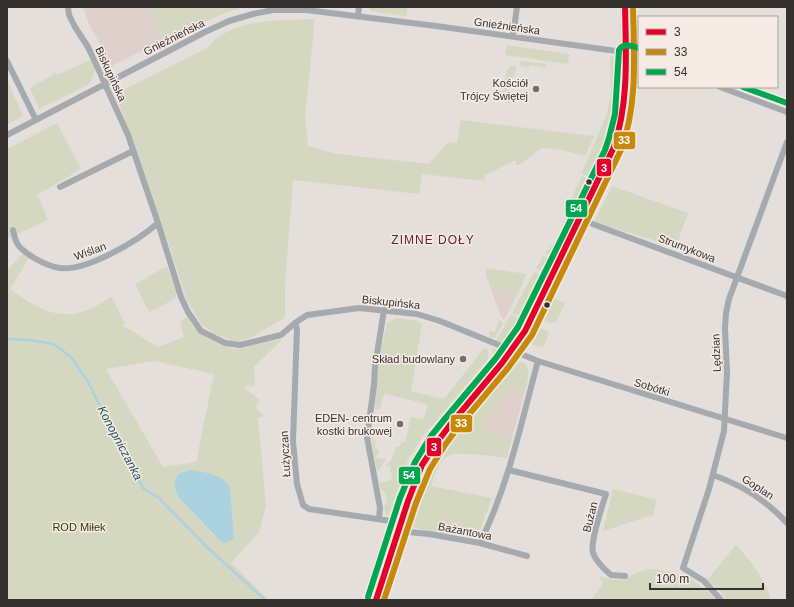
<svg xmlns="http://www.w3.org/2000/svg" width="794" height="607" viewBox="0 0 794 607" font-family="Arial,sans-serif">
  <rect width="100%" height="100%" fill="#e4dfdb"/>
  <path fill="#ded1cb" d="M83,7H147L164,39L112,66L88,22Z
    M490,287L518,293L504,320L501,317Z
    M512,386L525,391L512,438L478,430Z"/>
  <path fill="#d5d8c0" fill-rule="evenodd" d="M147,7H245L230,11L164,39Z
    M368,7H408L406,16L371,11Z
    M315,19L305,118L308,146L338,154L429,164L448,142L457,143L461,120L594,136L585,156L556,149L542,148L519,165H516V160L485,175L484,181L422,174L419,194L293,180L285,286V318L250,338L236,342L215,334L201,324L186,298L171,251L119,103L121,91L207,48C232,17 279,21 315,19Z
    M507,45L569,54L568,64L505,55Z
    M610,56L618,58L622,64V81L619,120L609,149L594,172L589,177L583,174L582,172L607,114L611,93Z
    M90,60L95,70L90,84L39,109L30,88L56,73L57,75Z
    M521,61L546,64V68L530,65L529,68L520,66Z
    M634,62L636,65L637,106L631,134L626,131L625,129L628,109L631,65Z
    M511,66H516L515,75L510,78L507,82L505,81L507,70Z
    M7,79L23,116L7,125Z
    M504,86H507L508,91L512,94L510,104C501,101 503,94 504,86Z
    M57,123L81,169L37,195L40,200L48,220L7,239V149Z
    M582,176L586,178L578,209L580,210L567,234L560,233L574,193Z
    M612,186L688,213L676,247L594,222Z
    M559,238L563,243C559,253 556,257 545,253Z
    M22,254L29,258L10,289C32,306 59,322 87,310C96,307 104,301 112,297L125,324L122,325L158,347L184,337L180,322L187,317L196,330L205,337L218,344L235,349L245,348L252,345L283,339L254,367L255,386L243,387L260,400L256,405L257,410L264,416L258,418L266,505L259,532L231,563L269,600H7V270ZM154,361L214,374L196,462L163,467L106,369ZM198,471C210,474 224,476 230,488L234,535L215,537L179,498L176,491Z
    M543,256C553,259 554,264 548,273L536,268Z
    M167,266L176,290V297L164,305L149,312L135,284Z
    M486,268L527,274L518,293L490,287L486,276Z
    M534,272L547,277L528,316L524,317L512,313Z
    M551,297L565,303L556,322L550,323L539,318Z
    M511,315L526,321L512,341L503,343L496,340Z
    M396,318L418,321L422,324L411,391L444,399L484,348L488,349V359L423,436L408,460L389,515H386L384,506L387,502L385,492L381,490L380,483L392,480L390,465L386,466L393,457L396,447H400L401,442H405L411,417L424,419L428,404L384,394L380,409H374L378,362L387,323Z
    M499,319L503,323L495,338L489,337V331L495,332Z
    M536,327L548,331L549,334L543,347H540L526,343L534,328Z
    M493,348C498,350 500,354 499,359L426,450L416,467L398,516H394L413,464L422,450L493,362Z
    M517,361L525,363C532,372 527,381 525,391L512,386L479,430L512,438L507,458C494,457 454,449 445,458C437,466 434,476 431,486L492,498L480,530L474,536L431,532L405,525C413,502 420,480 434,459L509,364Z
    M371,436L376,442L375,448L379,450L376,458L386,459L379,470H377Z
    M613,489L657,500L653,515L603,531Z
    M736,545C752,562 764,578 771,600H727L720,591L707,580Z
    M649,569C671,569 703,582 716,600H591L603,583L599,576L615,580H624L637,572Z"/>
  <path fill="#abd2df" d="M190,470C204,472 224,474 230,488L234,536C231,541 229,543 222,543L179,498C175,489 172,483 178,474Z"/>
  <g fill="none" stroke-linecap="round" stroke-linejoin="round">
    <path stroke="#abd2df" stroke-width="2.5" d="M7,339L29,340L54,344L72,358L88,382L134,473L144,489L159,498L207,547L265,600"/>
    <path stroke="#a5aaae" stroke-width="6" d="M68,7L69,15L75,27L88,47L100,73L128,135L158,223L181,297L188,312L201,331L225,343L240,345L281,335L295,323L307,315L359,308L417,314L440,321L538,361L787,438
      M358,16L359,7
      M513,36L517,7
      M7,61L36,120
      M720,87L787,112
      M7,135L205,32L229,21L253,14L273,10H306L436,26L631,53L639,56
      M60,187L133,151
      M579,219L787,296
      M13,230C16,247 21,249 34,258C41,262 51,267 60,268C86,272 139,240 158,223
      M295,323L297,329L293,441L297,484L303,505L309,509L391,521L400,524
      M509,470L606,494C602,507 590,541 593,553C596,561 605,570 611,575L625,576
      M713,475C742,485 767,501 787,523
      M379,519L380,508L367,437L374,385L375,366L384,310
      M398,531L429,534L480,543L527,556
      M480,543C509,484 521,423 538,361
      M721,600L704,581L683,568L709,489L724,431L727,372L725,328L726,313L729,299L787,142"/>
    <path stroke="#a4a9ac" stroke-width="9" d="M376,600C384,576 392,552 399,528C407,504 414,479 427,457C455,412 497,376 525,331L614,147C631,105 626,52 625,7"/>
    <g stroke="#f5ebe4" stroke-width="9">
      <path id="bus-1" d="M376,600L408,501L422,465L438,441L450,425L502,363L525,331L614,147C629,101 626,55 625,7"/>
    </g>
    <g stroke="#f5ebe4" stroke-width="9">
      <path id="bus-2" d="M384,600L416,503L430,469L445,445L456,430L508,368L532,335L621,150C638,104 634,55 633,7"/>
    </g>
    <g stroke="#f5ebe4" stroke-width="9">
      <path id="bus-3" d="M743,87L787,103
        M368,597L400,498L415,462L431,436L444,420L496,358L518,327L605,150L609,138L615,114L619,50C624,42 631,46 639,48"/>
    </g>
    <use href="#bus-1" stroke="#e4002b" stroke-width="6"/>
    <use href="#bus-2" stroke="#c6890c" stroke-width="6"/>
    <use href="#bus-3" stroke="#00a651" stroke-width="6"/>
  </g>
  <g fill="#726e6b" stroke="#f5ebe4" stroke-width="1.5">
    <circle cx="536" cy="89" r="4"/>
    <circle cx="463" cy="359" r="4"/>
    <circle cx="400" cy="424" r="4"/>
  </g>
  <g fill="#35312f" stroke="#f5ebe4" stroke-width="1.5">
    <circle cx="589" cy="182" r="3.5"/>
    <circle cx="547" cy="305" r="3.5"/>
  </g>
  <g text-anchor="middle" stroke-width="3" stroke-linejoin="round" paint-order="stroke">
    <g font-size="11" fill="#35312f" stroke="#f5ebe4">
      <text transform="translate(507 26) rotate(8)" y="4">Gnieźnieńska</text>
      <text transform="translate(174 37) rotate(-27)" y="4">Gnieźnieńska</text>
      <text transform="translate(111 74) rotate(65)" y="4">Biskupińska</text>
      <text transform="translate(687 248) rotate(21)" y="4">Strumykowa</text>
      <text transform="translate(90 251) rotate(-20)" y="4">Wiślan</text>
      <text transform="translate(391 302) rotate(6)" y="4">Biskupińska</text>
      <text transform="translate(716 353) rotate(-92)" y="4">Lędzian</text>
      <text transform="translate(652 387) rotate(17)" y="4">Sobótki</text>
      <text transform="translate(285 454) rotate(-93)" y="4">Łużyczan</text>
      <text transform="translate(758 487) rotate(33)" y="4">Goplan</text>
      <text transform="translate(590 517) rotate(-76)" y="4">Bużan</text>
      <text transform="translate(465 531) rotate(11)" y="4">Bażantowa</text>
    </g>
    <g font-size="11" fill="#35312f" stroke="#f5ebe4" text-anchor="end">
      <text x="528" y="87">Kościół<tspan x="528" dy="13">Trójcy Świętej</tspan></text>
      <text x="455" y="363">Skład budowlany</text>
      <text x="392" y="422">EDEN- centrum<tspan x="392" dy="13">kostki brukowej</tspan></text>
    </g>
    <g font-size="11" fill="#2f3700" stroke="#f5ebe4">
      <text x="79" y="531">ROD Miłek</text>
    </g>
    <g font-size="12" letter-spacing="1" fill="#66212a" stroke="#f5ebe4">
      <text x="433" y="244">ZIMNE DOŁY</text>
    </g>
    <g font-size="12" font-style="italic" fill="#1f515f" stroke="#f5ebe4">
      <text transform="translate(120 443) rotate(62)" y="4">Konopniczanka</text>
    </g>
  </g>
  <g stroke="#f5ebe4" stroke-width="1.5">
    <rect x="613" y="131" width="23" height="19" rx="4" fill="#c6890c"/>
    <rect x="596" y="158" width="16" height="19" rx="4" fill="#e4002b"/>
    <rect x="565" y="199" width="23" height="19" rx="4" fill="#00a651"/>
    <rect x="450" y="414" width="23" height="19" rx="4" fill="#c6890c"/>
    <rect x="426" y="437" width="16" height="20" rx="4" fill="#e4002b"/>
    <rect x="398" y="466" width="23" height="19" rx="4" fill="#00a651"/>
  </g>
  <g font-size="11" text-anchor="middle" font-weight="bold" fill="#fff">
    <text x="624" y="144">33</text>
    <text x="604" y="172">3</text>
    <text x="576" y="212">54</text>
    <text x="461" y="427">33</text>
    <text x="434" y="451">3</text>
    <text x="409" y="479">54</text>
  </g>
  <rect width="794" height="607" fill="none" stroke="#35312f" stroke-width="16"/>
  <rect x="638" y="16" width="140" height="72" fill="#f5ebe4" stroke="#a8a19c"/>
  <rect x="646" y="29" width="20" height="6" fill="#e4002b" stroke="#a8a19c"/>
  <text x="674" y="36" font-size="12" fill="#35312f">3</text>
  <rect x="646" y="49" width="20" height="6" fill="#c6890c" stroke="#a8a19c"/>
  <text x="674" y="56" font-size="12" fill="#35312f">33</text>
  <rect x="646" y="69" width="20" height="6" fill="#00a651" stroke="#a8a19c"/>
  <text x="674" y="76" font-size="12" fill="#35312f">54</text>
  <path d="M650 583v6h113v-6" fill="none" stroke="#35312f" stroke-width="2"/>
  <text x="656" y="583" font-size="12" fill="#35312f" stroke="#f5ebe4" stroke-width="3" paint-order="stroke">100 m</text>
</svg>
